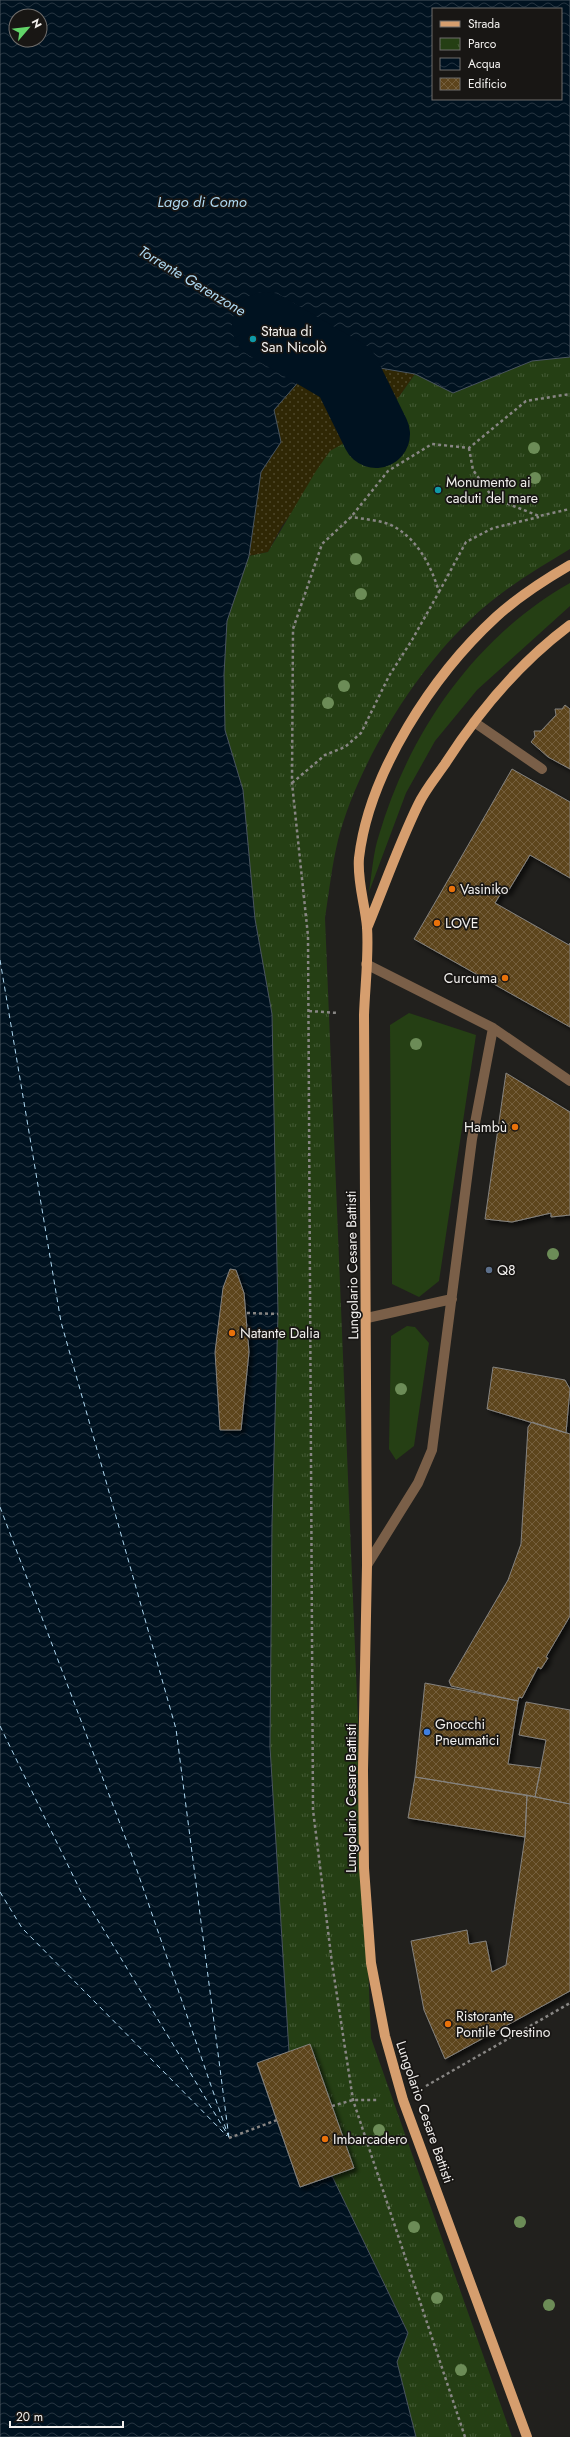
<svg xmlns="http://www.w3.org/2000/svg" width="570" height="2437" viewBox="0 0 570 2437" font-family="Jost,sans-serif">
  <defs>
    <pattern id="sand-dots" width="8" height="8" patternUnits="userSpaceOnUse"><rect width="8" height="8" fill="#2f2705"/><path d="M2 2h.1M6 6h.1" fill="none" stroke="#4e472a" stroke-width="1.8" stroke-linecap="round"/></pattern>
    <pattern id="park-tufts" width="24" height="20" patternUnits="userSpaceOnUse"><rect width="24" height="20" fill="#253f14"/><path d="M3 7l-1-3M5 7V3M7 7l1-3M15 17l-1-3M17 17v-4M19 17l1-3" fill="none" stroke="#455b36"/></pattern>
    <pattern id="water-waves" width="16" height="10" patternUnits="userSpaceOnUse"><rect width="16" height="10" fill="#001220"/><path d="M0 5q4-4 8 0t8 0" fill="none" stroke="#263541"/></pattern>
    <pattern id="building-cross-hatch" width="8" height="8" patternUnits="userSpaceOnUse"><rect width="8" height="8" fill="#5d441c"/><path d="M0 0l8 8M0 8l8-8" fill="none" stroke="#755f3d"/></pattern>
    <filter id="shadow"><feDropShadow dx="3.5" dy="3.5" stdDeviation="2" flood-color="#0009"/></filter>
  </defs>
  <rect width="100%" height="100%" fill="#21201d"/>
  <path fill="#253f14" d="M570,583V606L477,690L435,741L406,793L369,892C372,873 373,853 379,835C409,732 476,636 570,583Z
    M409,1013L476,1035L439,1281L419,1297L392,1284L390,1025Z
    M407,1326L415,1327L429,1343L414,1446L396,1460L389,1449L391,1336Z"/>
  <path fill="url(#sand-dots)" d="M379,368L415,374L387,414L376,434L362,447L346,442L282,526L268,552L249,556L261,472L281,442L274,410L301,379L315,374L346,373Z"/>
  <path fill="url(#park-tufts)" d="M570,357V549C535,570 498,592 469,621C413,674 357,766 338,840C332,865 329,892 325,918L371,2038L512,2437H416L397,2362L408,2332L332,2176L300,2187L257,2063L289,2052L270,1747L272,1523L278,1314L272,1014L255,919L243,790L225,730L224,674L227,621L249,556L268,552L316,471L330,451L346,442L362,447L376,434L387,414L415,374L453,393L532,361Z"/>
  <path fill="url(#water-waves)" stroke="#49555e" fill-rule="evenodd" d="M0,0H570V357L532,361L453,393L415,374L380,368L346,373L315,374L301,379L274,410L281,442L261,472L249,556L227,621L224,674L225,730L243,790L255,919L272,1014L278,1314L272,1523L270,1747L289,2052L257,2064L300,2187L332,2176L408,2333L397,2362L416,2437H0ZM433,9H561V99H433ZM16,16H40V40H16Z"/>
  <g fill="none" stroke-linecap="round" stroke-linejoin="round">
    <path stroke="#001220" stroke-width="68" d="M266,326L346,373L376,434"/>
    <path stroke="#aed8f1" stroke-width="1" stroke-dasharray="5 4" stroke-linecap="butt" d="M0,960L61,1322L176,1729L229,2138
      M0,1507L130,1850L228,2135
      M0,1726L82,1894L229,2137
      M0,1892L22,1928L227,2136"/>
  </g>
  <path fill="url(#building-cross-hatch)" stroke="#85837f" filter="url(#shadow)" d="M565,705L570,709V769L548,757L531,742L535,737L534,731H541L556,715L555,709H562Z
    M512,769L570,802V878L530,855L507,893L503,890L495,903L569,945L570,943V1027L414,939Z
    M506,1073L570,1112V1215L551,1217V1213L512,1222L485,1219Z
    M230,1269L236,1270L244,1293L249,1352L241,1430H220L215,1352L223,1288Z
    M493,1367L565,1380L570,1389L566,1433L487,1409Z
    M532,1422L570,1434V1616L546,1657L548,1658L541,1669L538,1667L522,1698L519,1697L518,1701L451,1686L449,1681L508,1580L521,1544L528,1427Z
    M425,1683L518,1701L508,1764L541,1768L535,1797L415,1777Z
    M526,1702L570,1710V1804L535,1797L546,1740L519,1735Z
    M415,1777L527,1795L525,1837L408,1818Z
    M527,1795L570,1804V1991L445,2059L424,2010L411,1941L467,1930L469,1944L486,1941L492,1972L506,1965L525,1837Z
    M310,2044L354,2168L300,2187L257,2063Z"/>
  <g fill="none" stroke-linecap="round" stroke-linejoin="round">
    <path stroke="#888684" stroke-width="2.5" stroke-dasharray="3 3" stroke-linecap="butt" d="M469,448L473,470L493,498L539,516L570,509
      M439,592L466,542L493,528L539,517
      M292,783L325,755L345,747L361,733L389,676L412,640L439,592C431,565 417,538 391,525C379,520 363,519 351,517
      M309,1011L338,1013
      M247,1313L278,1314
      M426,2086L570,2003
      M332,2106L353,2100H377
      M229,2138L277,2120
      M465,2437L353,2100L332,1963L313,1810L308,936L292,783L293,629L322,544L351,517L388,471L432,444L469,448L526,401L570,394"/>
    <path stroke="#7a5f48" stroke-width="10" d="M474,722L542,769
      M366,964L493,1028L570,1081
      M367,1318L452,1299
      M367,1565L418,1483L432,1450L472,1139L493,1028"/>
    <path stroke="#d69e6e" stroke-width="10" d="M367,928C384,887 399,844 418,805C425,790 436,777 445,764C479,711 519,663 570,625
      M527,2437L403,2100L385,2036L371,1963L364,1868L363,1770L367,1565L364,1015C365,986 369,956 367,927C365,904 357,881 359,858C369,772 433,675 496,617C518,597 544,580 570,565"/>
  </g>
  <g fill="#6c8c57">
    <circle cx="534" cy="448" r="6"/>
    <circle cx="535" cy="478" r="6"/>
    <circle cx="356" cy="559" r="6"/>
    <circle cx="361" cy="594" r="6"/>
    <circle cx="344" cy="686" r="6"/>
    <circle cx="328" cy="703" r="6"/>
    <circle cx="416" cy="1044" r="6"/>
    <circle cx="553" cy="1254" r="6"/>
    <circle cx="401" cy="1389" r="6"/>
    <circle cx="379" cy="2130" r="6"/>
    <circle cx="520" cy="2222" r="6"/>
    <circle cx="414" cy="2227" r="6"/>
    <circle cx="437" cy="2298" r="6"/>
    <circle cx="549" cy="2305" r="6"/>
    <circle cx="461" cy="2370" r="6"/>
  </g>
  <g fill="#0f9aa8" stroke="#181614" stroke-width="1.5">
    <circle cx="253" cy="339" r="4"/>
    <circle cx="438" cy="490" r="4"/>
  </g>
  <g fill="#e8710a" stroke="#181614" stroke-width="1.5">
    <circle cx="452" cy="889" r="4"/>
    <circle cx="437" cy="923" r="4"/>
    <circle cx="505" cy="978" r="4"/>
    <circle cx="515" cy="1127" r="4"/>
    <circle cx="232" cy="1333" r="4"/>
    <circle cx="448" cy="2024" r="4"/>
    <circle cx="325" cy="2139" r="4"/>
  </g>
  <circle fill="#5c6f8a" stroke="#181614" stroke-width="1.5" cx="489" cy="1270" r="4"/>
  <circle fill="#3f7fe0" stroke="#181614" stroke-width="1.5" cx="427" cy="1732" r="4"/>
  <g text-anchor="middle" stroke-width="3.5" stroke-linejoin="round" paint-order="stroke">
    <g font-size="14" fill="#f2f0ee" stroke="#181614" text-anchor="start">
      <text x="261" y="336">Statua di<tspan x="261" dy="16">San Nicolò</tspan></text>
      <text x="446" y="487">Monumento ai<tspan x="446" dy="16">caduti del mare</tspan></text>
      <text x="460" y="894">Vasiniko</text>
      <text x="445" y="928">LOVE</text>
      <text x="497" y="983" text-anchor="end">Curcuma</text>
      <text x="507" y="1132" text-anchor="end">Hambù</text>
      <text x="497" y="1275">Q8</text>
      <text x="240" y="1338">Natante Dalia</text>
      <text x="435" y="1729">Gnocchi<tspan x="435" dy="16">Pneumatici</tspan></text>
      <text x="456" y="2021">Ristorante<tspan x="456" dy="16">Pontile Orestino</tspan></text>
      <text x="333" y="2144">Imbarcadero</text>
    </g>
    <g font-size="14" fill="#f2f0ee" stroke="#181614">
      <text transform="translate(352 1265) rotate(-91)" y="5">Lungolario Cesare Battisti</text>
      <text transform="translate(351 1798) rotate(-90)" y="5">Lungolario Cesare Battisti</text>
      <text transform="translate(425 2112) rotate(71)" y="5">Lungolario Cesare Battisti</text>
    </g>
    <g font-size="15" font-style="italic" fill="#aed8f1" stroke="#181614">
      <text x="202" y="207">Lago di Como</text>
      <text transform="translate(192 281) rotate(31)" y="5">Torrente Gerenzone</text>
    </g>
  </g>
  <rect x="432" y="8" width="130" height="92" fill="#181614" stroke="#6f6d6b"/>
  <rect x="440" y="21" width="20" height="6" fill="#d69e6e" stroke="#6f6d6b"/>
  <text x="468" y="28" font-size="12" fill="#f2f0ee">Strada</text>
  <rect x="440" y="38" width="20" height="12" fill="url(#park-tufts)" stroke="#6f6d6b"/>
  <text x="468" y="48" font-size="12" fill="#f2f0ee">Parco</text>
  <rect x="440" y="58" width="20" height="12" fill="url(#water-waves)" stroke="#6f6d6b"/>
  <text x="468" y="68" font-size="12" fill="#f2f0ee">Acqua</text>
  <rect x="440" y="78" width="20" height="12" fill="url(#building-cross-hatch)" stroke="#6f6d6b"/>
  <text x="468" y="88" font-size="12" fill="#f2f0ee">Edificio</text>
  <g transform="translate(28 28) rotate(62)"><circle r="19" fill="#181614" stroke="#6f6d6b"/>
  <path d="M0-3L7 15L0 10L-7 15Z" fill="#62d469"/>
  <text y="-6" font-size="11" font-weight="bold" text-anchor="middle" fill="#f2f0ee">N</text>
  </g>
  <path d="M10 2421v6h113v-6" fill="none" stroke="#f2f0ee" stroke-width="2"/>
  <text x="16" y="2421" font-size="12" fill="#f2f0ee" stroke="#181614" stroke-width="3" paint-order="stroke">20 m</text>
</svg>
